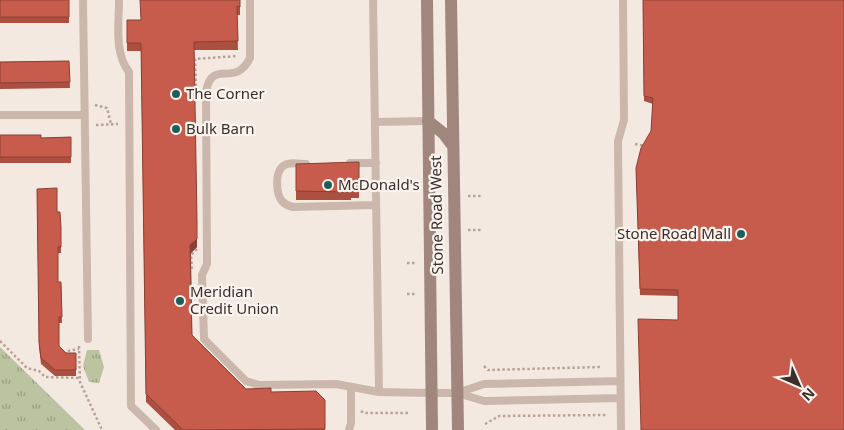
<svg xmlns="http://www.w3.org/2000/svg" width="844" height="430" viewBox="0 0 844 430" font-family="'Noto Sans',sans-serif">
  <defs>
    <pattern id="park-tufts" width="24" height="20" patternUnits="userSpaceOnUse" patternTransform="scale(1.25)"><rect width="24" height="20" fill="#bbc3a0"/><path d="M3 7l-1-3M5 7V3M7 7l1-3M15 17l-1-3M17 17v-4M19 17l1-3" fill="none" stroke="#999f83"/></pattern>
  </defs>
  <rect width="100%" height="100%" fill="#f4e9e1"/>
  <path fill="url(#park-tufts)" d="M0,347L85,430H0Z
    M87,350H99L104,367L99,383L89,382L83,366Z"/>
  <g fill="none" stroke-linecap="round" stroke-linejoin="round">
    <path stroke="#b8a196" stroke-width="2.5" stroke-dasharray="2.5 2.5" stroke-linecap="butt" d="M196,86L195,59L237,56
      M95,105L107,108L111,124
      M96,125L118,124
      M635,144L646,146
      M468,196H482
      M468,230H482
      M407,263H417
      M192,269L191,255L197,249
      M407,294H417
      M0,341L27,368L39,371L45,377L80,378
      M79,346L80,382L102,430
      M64,354L67,351L79,349
      M484,366L488,370L601,367
      M361,411L364,413H409
      M485,424L499,416L608,415"/>
    <path stroke="#ccb7ac" stroke-width="8" d="M83,0L88,339
      M119,0C119,24 114,53 129,72L131,406L156,430
      M250,0V58C235,89 212,57 206,92L207,264L202,275L204,339L246,381L259,385L336,384L379,392L432,393H457L484,384L620,381
      M373,0L379,392
      M0,115H84
      M375,122L428,121
      M350,163H376
      M306,164C299,164 288,161 282,167C275,174 276,194 282,201C285,205 289,206 293,207L376,205
      M457,393L484,401L620,398
      M349,430L351,423V388
      M621,430L618,141L624,120L623,0"/>
    <path stroke="#a0867d" stroke-width="12" d="M427,0L432,430
      M451,0L458,430
      M428,121L443,133L452,145"/>
  </g>
  <path fill="#ab4f41" d="M0,0H69V23H0Z
    M240,0V15H237L238,50H194L197,231V247L191,253L192,335L246,389L325,400V430H175L146,402L141,51H127V29L141,20Z
    M643,0H844L678,320V296L640,295L636,168L651,131L653,104L644,101Z
    M69,61L70,88L0,89V62Z
    M0,135L41,138L71,137V163H0Z
    M359,162V198H351V200H296V164Z
    M37,189L57,212L61,227V253H58V282H61L62,323H59V346L66,353H76V376H55L41,364L39,347Z"/>
  <path fill="#8b4035" d="M197,239V247L190,254V245Z"/>
  <path fill="#c75c4c" stroke="#8b4035" d="M0,0H69V17H0Z
    M140,0H240V7L237,6L238,41L194,42L197,222V239L190,245L192,335L246,389L271,388V392L316,391L325,400V429L183,430L146,394L141,43H127V20H141Z
    M643,0H844V430H641L638,319L678,320V290L640,289L636,168L641,148L651,131L653,98L644,96Z
    M69,61L70,82L0,83V62Z
    M0,135H41V138L71,137V157H0Z
    M359,162V189H351V192L296,191V164Z
    M57,188V212H60L61,227V247H58V282H61L62,317H59V346L66,353H76V370H55L41,358L39,342L37,189Z"/>
  <g fill="#1f5d5a" stroke="#fbf3ee" stroke-width="2">
    <circle cx="176" cy="94" r="5"/>
    <circle cx="176" cy="129" r="5"/>
    <circle cx="328" cy="185" r="5"/>
    <circle cx="741" cy="234" r="5"/>
    <circle cx="180" cy="301" r="5"/>
  </g>
  <g text-anchor="middle" stroke-width="4.5" stroke-linejoin="round" paint-order="stroke">
    <g font-size="15" fill="#3a2e2b" stroke="#fbf3ee" text-anchor="start">
      <text x="186" y="99">The Corner</text>
      <text x="186" y="134">Bulk Barn</text>
      <text x="338" y="190">McDonald's</text>
      <text x="731" y="239" text-anchor="end">Stone Road Mall</text>
      <text x="190" y="297">Meridian<tspan x="190" dy="17">Credit Union</tspan></text>
    </g>
    <g font-size="15" fill="#3a2e2b" stroke="#fbf3ee">
      <text transform="translate(437 215) rotate(-91)" y="5">Stone Road West</text>
    </g>
  </g>
  <g transform="translate(799 385) rotate(135)" stroke="#fbf3ee" stroke-width="4" paint-order="stroke">
  <path d="M0-4L9 19L0 12L-9 19Z" fill="#3a2e2b"/>
  <text y="-8" font-size="14" font-weight="bold" text-anchor="middle" fill="#3a2e2b">N</text>
  </g>
</svg>
